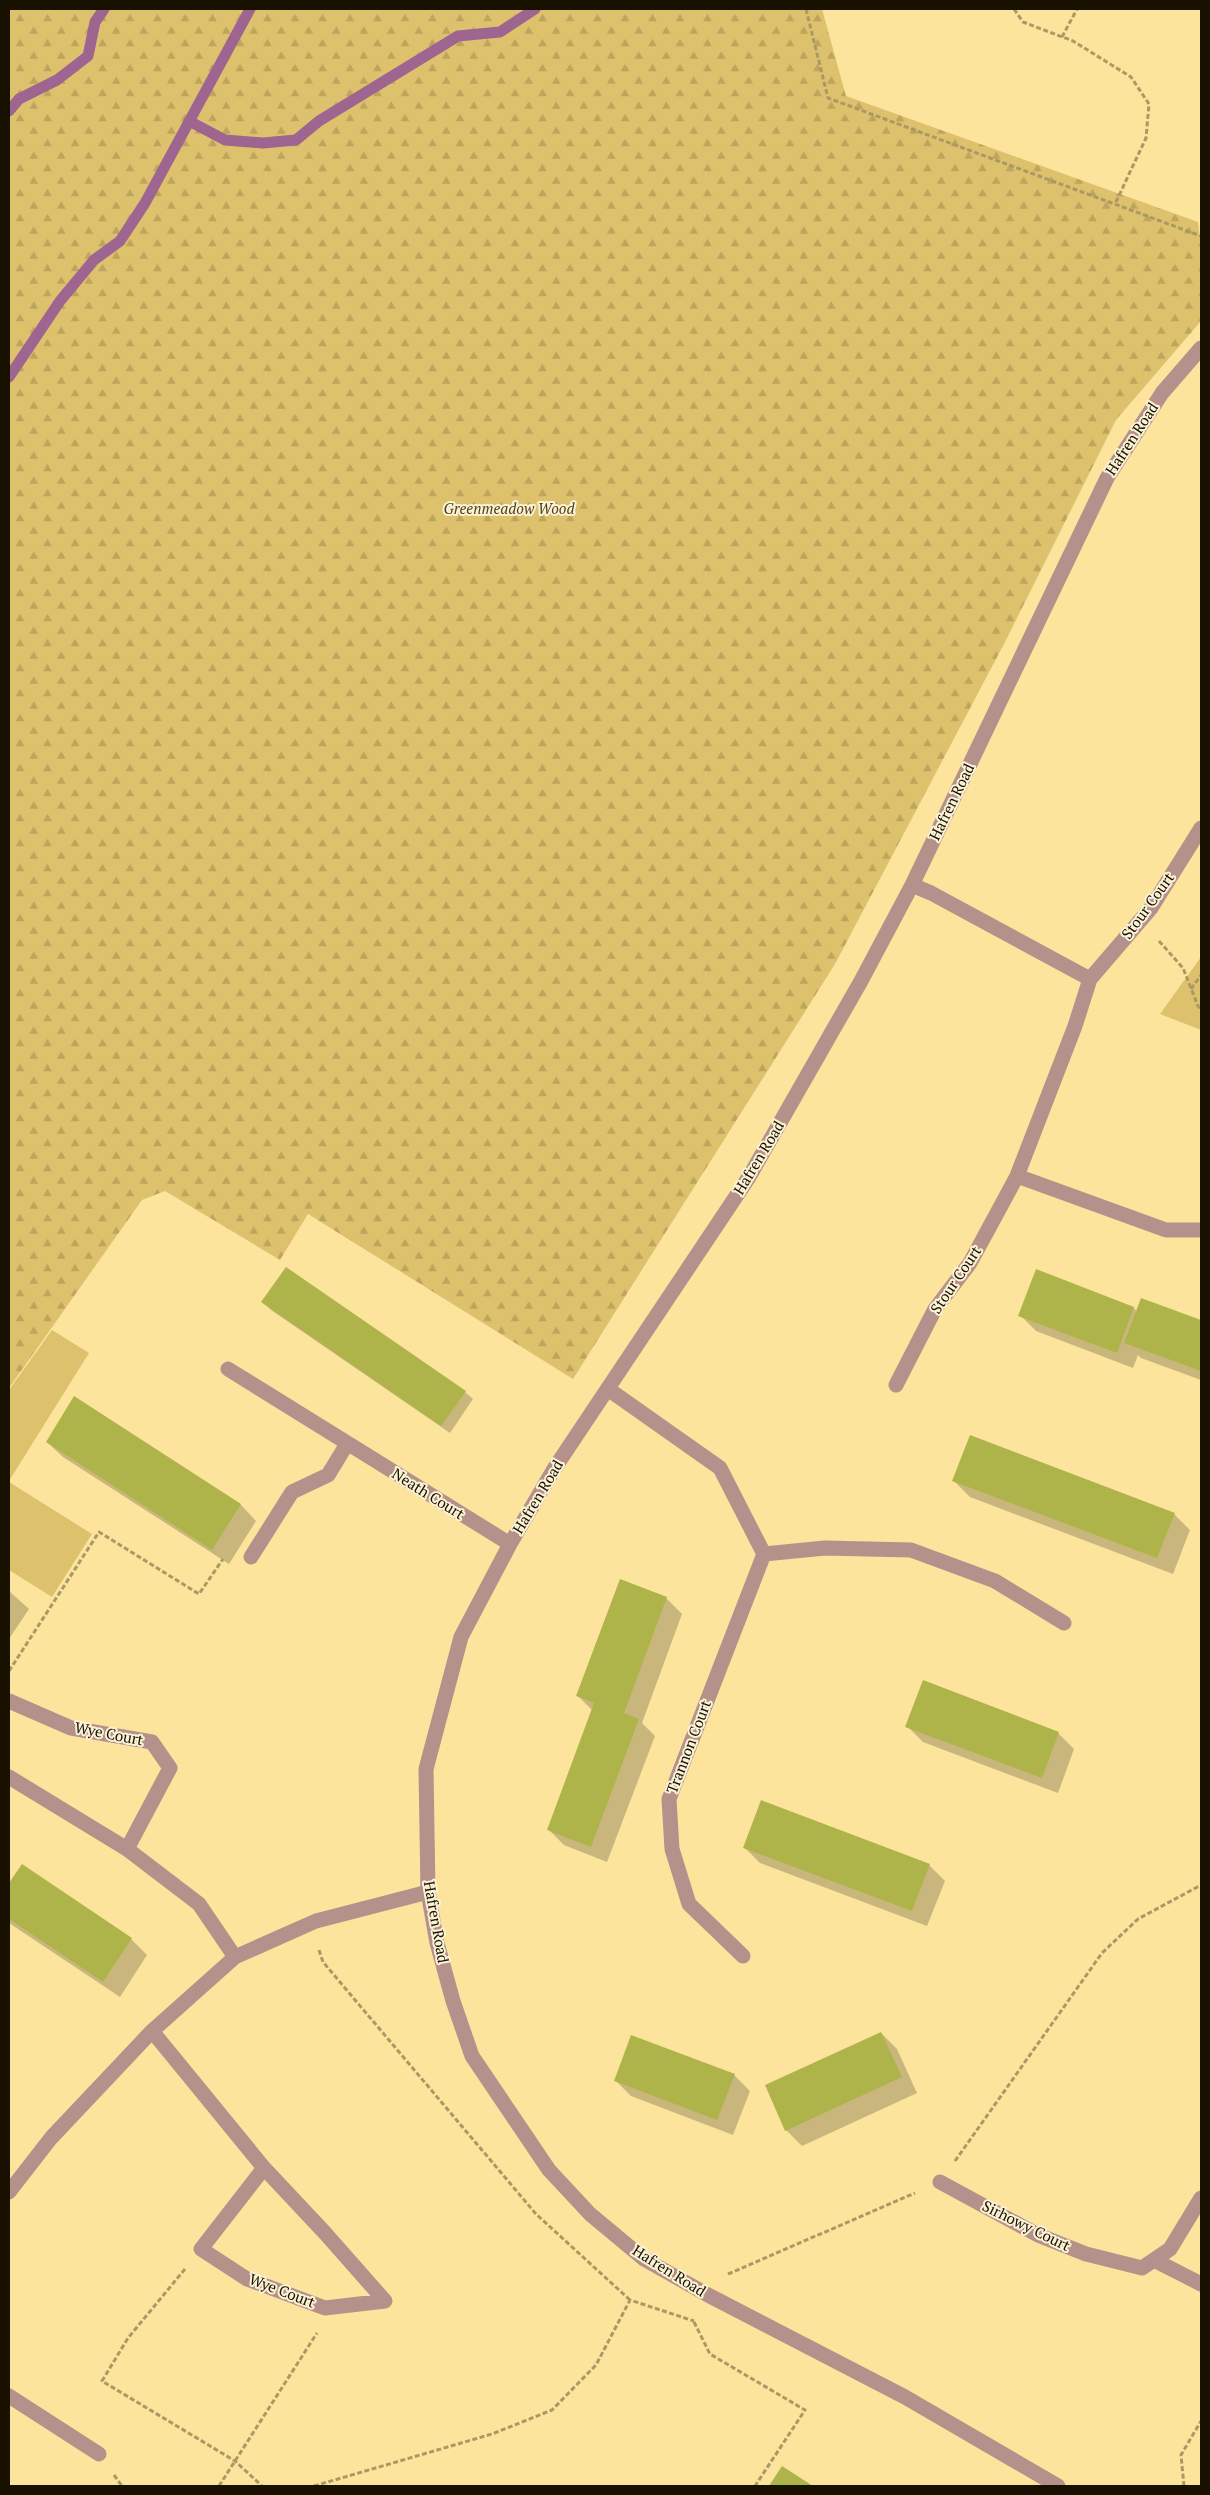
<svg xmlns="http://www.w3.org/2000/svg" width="1210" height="2495" viewBox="0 0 1210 2495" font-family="'PT Serif',serif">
  <defs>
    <pattern id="forest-firs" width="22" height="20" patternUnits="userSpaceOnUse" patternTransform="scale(1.25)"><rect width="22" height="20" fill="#ddc16d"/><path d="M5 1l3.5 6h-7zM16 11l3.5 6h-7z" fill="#bda55d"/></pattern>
  </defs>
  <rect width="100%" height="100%" fill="#fce49d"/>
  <path fill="#ddc16d" d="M1201,957V1030L1160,1014Z
    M52,1330L89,1353L9,1481V1390Z
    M9,1482L92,1534L52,1597L9,1570Z"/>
  <path fill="url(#forest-firs)" d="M9,9H822L846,96L1198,222L1201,247V321L1116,420L1005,642L835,964L573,1379L308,1214L280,1260L165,1191L142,1200L9,1388Z"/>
  <path fill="#0003" d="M1037,1271L1134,1308L1137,1312L1142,1299L1201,1321V1380L1141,1358L1138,1355L1133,1368L1036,1331L1020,1315Z
    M263,1302L465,1392L473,1399L450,1433L271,1310Z
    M75,1398L241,1505L256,1521L229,1564L63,1457L47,1442Z
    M954,1481L1174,1514L1190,1530L1173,1574L970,1497Z
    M9,1591L29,1609L9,1639Z
    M666,1598L682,1614L642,1723L655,1736L607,1862L564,1845L548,1829L593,1711L577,1695Z
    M907,1726L1058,1733L1074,1749L1058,1793L923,1742Z
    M744,1847L929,1865L945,1881L927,1926L760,1863Z
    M22,1866L131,1939L147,1955L120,1997L9,1923V1886Z
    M881,2033L897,2049L917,2093L802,2146L786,2130Z
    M734,2075L750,2091L733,2135L631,2096L615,2080Z"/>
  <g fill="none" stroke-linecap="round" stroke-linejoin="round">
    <path stroke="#9e6590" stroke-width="11" d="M9,111L19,99L57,80L88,56L95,22L104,9
      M189,121L225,140L263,143L296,140L319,121L458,36L500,32L535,9
      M9,377L60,301L94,260L120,241L145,203L250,9"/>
  </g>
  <path fill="#afb44a" d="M286,1267L466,1391L441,1426L261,1302Z
    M1036,1269L1134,1307L1117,1353L1018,1316Z
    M1141,1298L1201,1320V1371L1124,1343Z
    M74,1396L241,1504L212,1550L46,1442Z
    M970,1435L1175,1513L1157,1558L952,1481Z
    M620,1579L667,1597L624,1713L639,1719L591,1847L547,1830L594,1703L576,1696Z
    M923,1680L1059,1732L1042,1778L905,1727Z
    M761,1800L930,1864L912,1911L743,1848Z
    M22,1864L132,1938L103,1982L9,1919V1883Z
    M881,2032L902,2077L785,2131L765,2085Z
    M631,2035L735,2074L717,2120L614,2081Z
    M782,2466L813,2486H769Z"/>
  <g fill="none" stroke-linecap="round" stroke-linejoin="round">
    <path stroke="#ab9965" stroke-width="3" stroke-dasharray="5 2.5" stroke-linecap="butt" d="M806,9L828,98L1201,236
      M1014,9L1023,22L1073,41L1131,77L1149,104L1146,138L1115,204
      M1062,37L1077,9
      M1159,941L1183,968L1198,1006L1201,1009
      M1191,989L1201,975
      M9,1671L99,1532L199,1594L223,1559
      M319,1950L323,1962L536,2214L630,2300
      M955,2161L1102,1953L1138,1919L1201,1885
      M185,2269L128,2338L102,2381L235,2461L262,2486
      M728,2274L915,2193
      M694,2322L710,2354L805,2410L755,2486
      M114,2475L122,2486
      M219,2486L317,2333
      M314,2486L492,2434L552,2410L596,2365L630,2300L694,2321
      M1184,2486L1181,2455L1201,2421"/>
    <path stroke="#b4928b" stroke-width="15" d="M912,885L931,893L1090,979
      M1017,1176L1166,1230H1201
      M228,1369L510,1544
      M896,1385L935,1309L970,1263L1017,1176L1075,1026L1090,979L1151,908L1201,828
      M608,1389L720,1468L764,1554
      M251,1557L292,1492L328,1475L347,1444
      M9,1701L71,1728L152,1742L170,1768L127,1849
      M9,1777L127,1849L199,1904L235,1957
      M743,1956L689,1904L672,1849L669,1799L764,1554L825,1548L911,1550L995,1581L1064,1623
      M152,2031L264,2168L325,2233L385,2301L325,2308L247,2279L201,2249L264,2168
      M940,2182L1038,2235L1086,2254L1142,2268L1170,2249L1201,2198
      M9,2192L51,2138L152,2031L235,1957L316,1921L428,1892
      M1154,2260L1201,2284
      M9,2396L99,2454
      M1058,2486L905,2397L708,2295L644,2259L590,2214L549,2170L472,2056L453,2001L437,1943L428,1892L426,1769L461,1637L510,1544L554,1469L749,1177L861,981L912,885L1107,478L1162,393L1201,348"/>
  </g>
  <g text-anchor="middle" stroke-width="4" stroke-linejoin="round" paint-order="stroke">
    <g font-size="15" fill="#181100" stroke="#fcf3d7">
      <text transform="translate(1132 439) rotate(-57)" y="5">Hafren Road</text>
      <text transform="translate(952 802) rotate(-64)" y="5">Hafren Road</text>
      <text transform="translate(1148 906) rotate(-54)" y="5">Stour Court</text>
      <text transform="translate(759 1158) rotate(-59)" y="5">Hafren Road</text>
      <text transform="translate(956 1280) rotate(-56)" y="5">Stour Court</text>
      <text transform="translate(428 1494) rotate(32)" y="5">Neath Court</text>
      <text transform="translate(538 1497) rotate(-59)" y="5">Hafren Road</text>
      <text transform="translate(109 1734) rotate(11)" y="5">Wye Court</text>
      <text transform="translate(689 1747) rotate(-69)" y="5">Trannon Court</text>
      <text transform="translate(436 1922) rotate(80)" y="5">Hafren Road</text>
      <text transform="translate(1026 2226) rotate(26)" y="5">Sirhowy Court</text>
      <text transform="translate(669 2271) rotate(32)" y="5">Hafren Road</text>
      <text transform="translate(282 2291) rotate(21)" y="5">Wye Court</text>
    </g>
    <g font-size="15" font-style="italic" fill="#4e4014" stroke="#fcf3d7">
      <text x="509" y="514">Greenmeadow Wood</text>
    </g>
  </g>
  <rect width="1210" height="2495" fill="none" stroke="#181100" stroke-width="20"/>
</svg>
